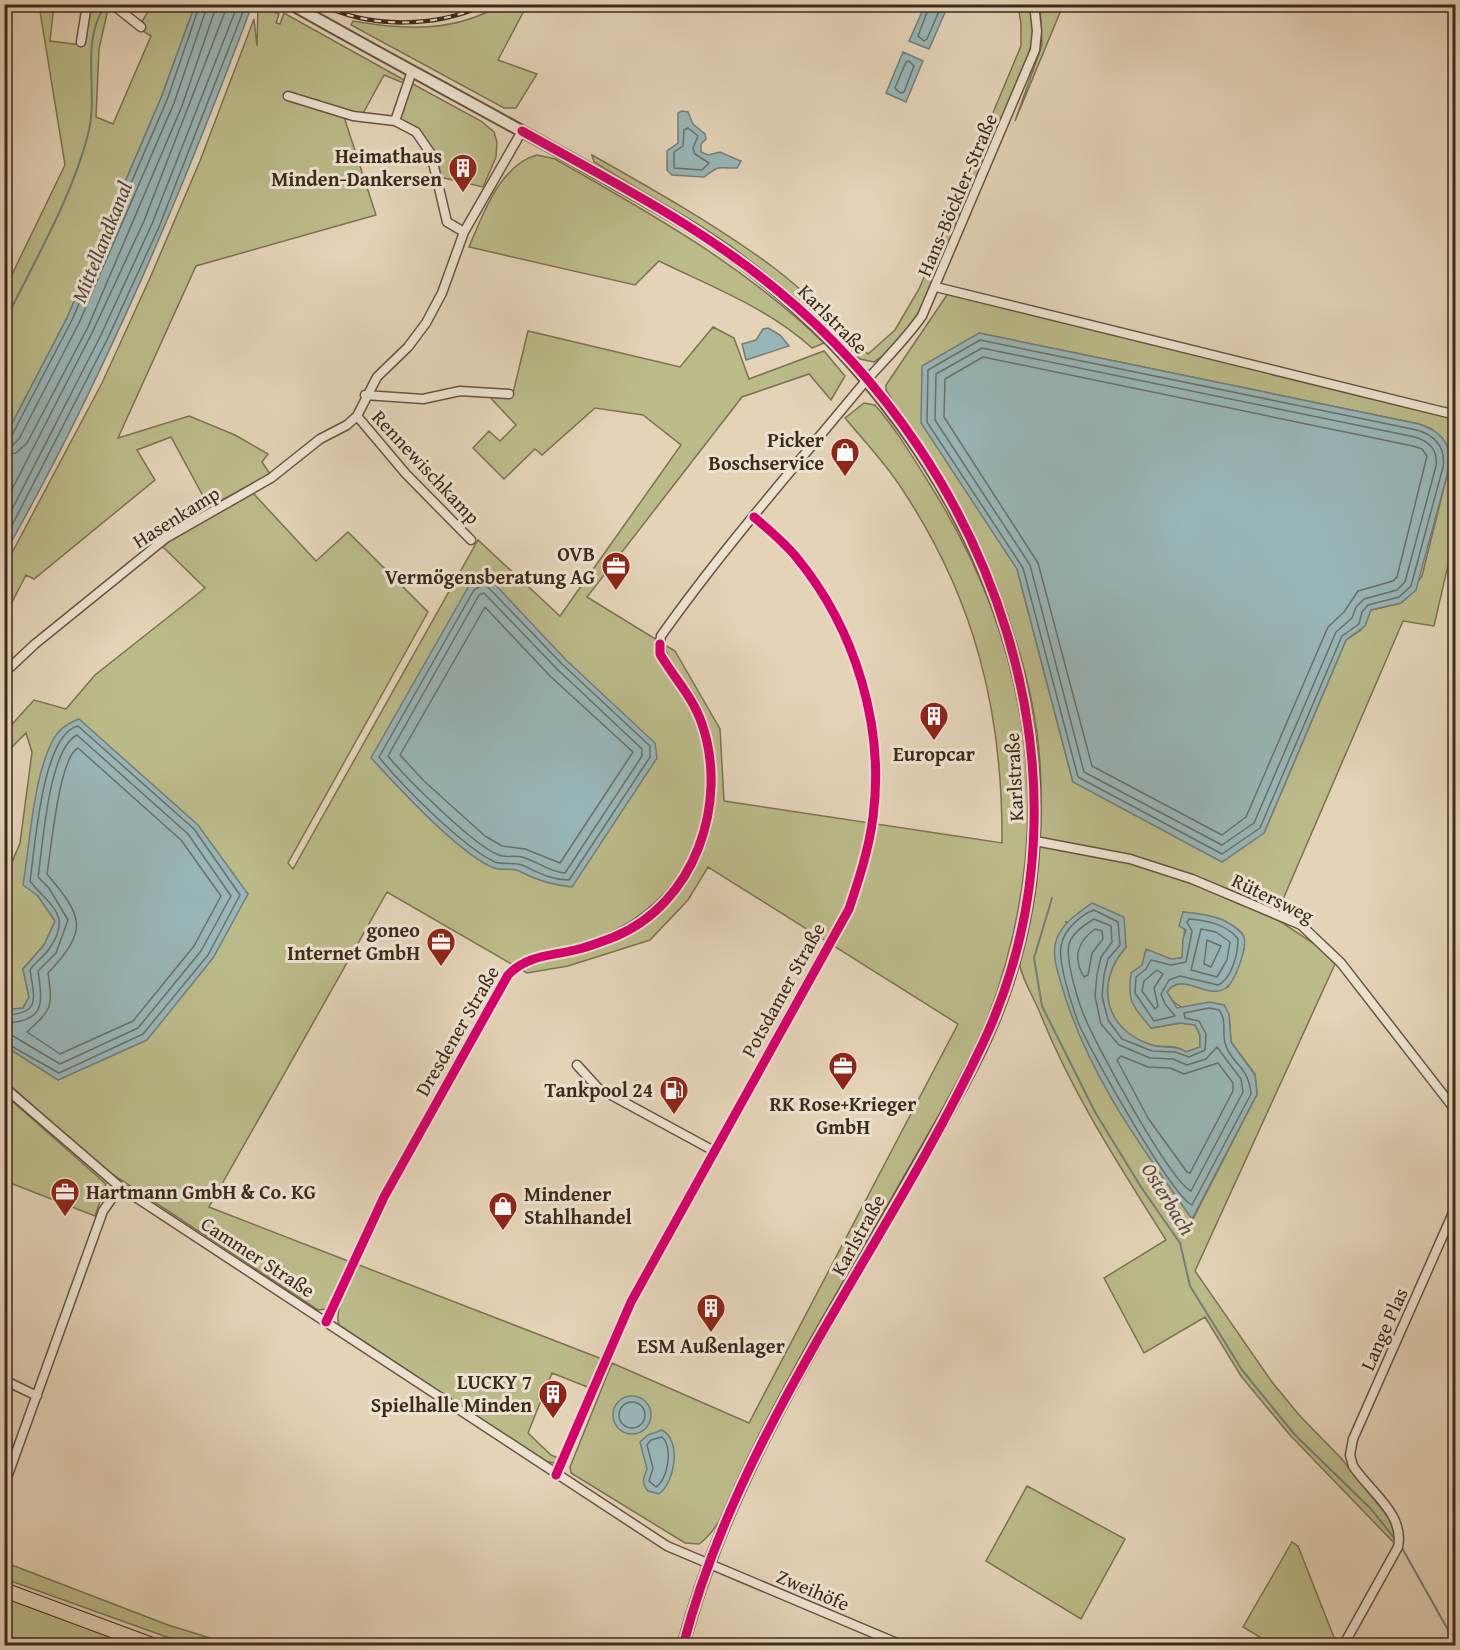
<svg xmlns="http://www.w3.org/2000/svg" width="1460" height="1650" viewBox="0 0 1460 1650" font-family="'Gentium Book Plus',serif">
  <rect width="100%" height="100%" fill="#e4d3b7"/>
  <filter id="stains"><feTurbulence type="fractalNoise" baseFrequency=".00333" numOctaves="4"/><feColorMatrix values="0 0 0 0 .2 0 0 0 0 .09 0 0 0 0 .02 0 0 0 .5 -.17"/></filter>
  <radialGradient id="worn" r=".72"><stop offset=".6" stop-color="#630" stop-opacity="0"/><stop offset="1" stop-color="#630" stop-opacity=".3"/></radialGradient>
  <path fill="#bbba89" stroke="#7c7252" stroke-width="1.5" fill-rule="evenodd" d="M502,4L527,5L498,60L537,74L516,108H504L351,25L353,21C404,30 455,33 502,4Z
    M39,5H54L50,41L82,45L88,5H103L108,9L99,49L96,117L113,124L151,36L138,28L152,5H195L161,98L67,318L5,437L4,291L65,165Z
    M258,5L279,14L276,23L280,24L284,13L406,81V84L384,75L360,119L344,117L376,215L196,266L118,438L189,416L235,435L268,454L262,462L270,474L209,507L171,437L137,450L155,480L34,579L26,575L5,616V566L102,383L150,278L200,161L254,19L257,46Z
    M1018,5H1031L1033,37L1026,65L928,296C914,321 898,347 874,362L860,359L833,331L783,288L710,233L594,162L592,155C654,190 716,225 773,267C807,293 838,324 868,354L895,330L919,289L1021,46V24Z
    M1040,5H1061V10L1015,121L1042,45Z
    M411,83L481,121L494,132L497,142L496,157L483,187L440,177L433,154L400,120Z
    M537,155L555,159C650,213 745,266 824,343L812,348C768,308 712,287 659,261L635,285L469,247C483,214 500,165 537,155Z
    M951,294L1455,418V535L1434,626L1403,621L1275,918L1322,949L1335,964L1195,1271L1272,1382L1300,1416L1341,1458L1393,1523L1395,1544L1289,1434L1241,1376L1205,1317L1144,1353L1104,1278L1166,1240C1119,1165 1073,1095 1040,1013C1034,998 1023,981 1020,966C1018,953 1029,925 1032,911C1039,873 1041,835 1041,796C1042,642 965,516 886,390V385L947,295ZM979,333L1419,424L1432,429L1451,459L1422,576L1401,603L1371,610L1361,630L1346,640L1264,833L1073,782L1017,569ZM1183,912L1220,919L1244,949L1228,987C1207,996 1181,972 1167,992C1176,1015 1207,1012 1229,1015L1231,1042L1255,1074L1257,1094L1193,1219L1066,922L1126,947C1094,983 1104,1030 1151,1045C1165,1049 1174,1043 1186,1052L1200,1047V1035L1195,1025L1181,1023L1151,1028L1156,955L1171,959L1182,958C1184,942 1186,928 1183,912Z
    M713,327L734,338L749,379L824,351L845,376L831,400L809,374L742,397L587,597L675,651L720,729L724,801L1002,843C1003,712 975,599 902,489C886,464 864,441 845,418L864,403L875,405C896,429 912,456 929,483C1035,651 1058,833 987,1020C969,1067 942,1110 917,1154C883,1213 851,1272 818,1330C799,1363 779,1396 762,1429C745,1461 727,1525 699,1544L685,1543L571,1473L570,1467L612,1363L749,1423L958,1024L708,867L688,900L650,940L568,966L527,973L387,892L209,1207L348,1261L331,1304L326,1309L318,1310L106,1170L5,1081V1046L58,1080L147,1040L38,896L55,921L44,945L23,969L29,997L23,1008L5,1010V879L20,843L32,752L26,733L5,754V732L34,700L66,709L95,675L205,588L163,547L178,534L253,493L316,561L348,532L428,612L288,863L293,869L478,540L560,616L681,445L643,415L595,408L542,455L535,449L504,479L473,448L489,431L500,441L516,425L485,392L513,393L528,331L680,367Z
    M4,1094L106,1184L95,1216L5,1181Z
    M359,1265L602,1359L590,1388L552,1373L528,1433L551,1455L561,1459L554,1463L544,1461L339,1325C333,1308 352,1281 359,1265Z
    M1027,1486L1125,1539L1081,1619L986,1561Z
    M1292,1542L1298,1546L1337,1645H1273L1243,1627Z
    M4,1562L168,1625L233,1645H189L5,1579Z
    M4,1596L137,1645H15L5,1641Z"/>
  <path fill="#98b6b7" stroke="#747e79" stroke-width="1.5" d="M195,5H252C182,193 104,378 5,553V437L67,318L161,98Z
    M925,5H939L947,8L929,49L909,41Z
    M903,52L923,61L906,102L886,93Z
    M682,111L688,112L693,124L705,134L706,139L701,144V152L708,155L720,152L741,161L737,168C716,169 723,163 704,177L672,175L667,170V151L678,143V113Z
    M768,328L780,335L789,346L746,360L742,344L756,340L763,329Z
    M979,333L1419,424C1441,431 1453,445 1449,468L1416,590L1401,603L1371,610L1365,626L1346,640L1264,833L1222,862L1073,782L1017,569L921,423L922,366Z
    M487,576L566,660L655,743L657,758L572,887C553,885 538,881 521,872C513,867 502,871 494,868C459,854 398,787 371,758L470,584Z
    M79,719L198,825L248,894L213,958L147,1040L58,1080L5,1046V1010L23,1008L29,997L23,969L44,945L55,921L38,896L23,885C30,843 33,779 52,742C57,731 68,723 79,719Z
    M1092,903L1124,917L1126,947C1094,983 1104,1030 1152,1045C1165,1049 1174,1044 1186,1052L1200,1047V1035L1195,1025L1180,1023L1151,1028C1133,1006 1127,1003 1131,973L1142,965L1146,949L1171,959L1182,958L1183,939L1186,930L1179,926L1183,912C1196,913 1211,915 1223,920C1230,924 1241,929 1244,937C1247,949 1235,982 1226,988C1207,1001 1182,970 1167,992L1177,1008L1210,1002L1224,1005L1229,1014L1231,1042L1255,1075L1257,1094L1192,1219C1140,1145 1086,1072 1061,983C1057,970 1051,952 1057,938C1064,922 1078,913 1092,903Z
    M613 1415a19 19 0 1 1 38 0a19 19 0 1 1-38 0Z
    M662,1430C682,1441 675,1482 659,1494L648,1491C641,1482 643,1479 647,1469L640,1442L648,1435Z"/>
  <g fill="none" stroke-linecap="round" stroke-linejoin="round">
    <path stroke="#6b7069" stroke-width="1.5" d="M930,4L918,36L924,41L927,39L939,11L938,4
      M909,61L914,66L904,92L900,93L895,88L906,62Z
      M688,128L698,136L693,148L695,154L709,163L702,170L674,168V152L683,146L684,130Z
      M980,340L1417,430C1436,436 1446,447 1443,467L1411,586L1399,597L1368,605L1362,612L1359,624L1342,636L1260,828L1222,854L1078,777L1023,568L927,422L928,370Z
      M982,348L1415,437C1430,442 1438,450 1436,466L1405,582L1397,590L1364,599L1356,607L1352,618L1336,632L1254,823L1222,845L1084,772L1030,565L935,420L936,374Z
      M983,357L1413,446L1422,449L1427,456L1397,577L1393,581L1358,591L1344,612L1328,627L1246,817L1222,835L1092,766L1038,563L944,417L945,379Z
      M4,439L12,435L72,320L167,100L200,4
      M4,446L13,445L19,439L79,323L174,103L208,4
      M4,455L16,453L27,443L88,327L182,106L217,4
      M4,505L92,333L144,221L228,4
      M4,525L100,337L152,224L238,4
      M4,541L107,340L159,227L246,4
      M485,584L562,664L650,746V757L569,880C550,880 538,872 522,865C514,862 503,865 495,862C463,847 402,786 379,757L474,590Z
      M484,593L557,669L642,749V756L565,873C549,872 537,861 522,857C515,855 506,858 499,855C475,847 406,778 388,756L479,595Z
      M485,607L550,676L633,752L560,863L525,849L502,846L485,836L424,781L400,755Z
      M78,748L181,840L221,896L194,946L133,1021L60,1054L27,1032C52,1009 53,1008 48,973C90,929 82,916 47,874C51,851 59,757 78,748Z
      M1094,910L1118,922L1120,945L1108,959L1104,975L1102,996L1108,1020L1122,1039L1152,1051L1175,1052L1189,1057L1205,1050L1206,1034L1199,1021L1185,1018L1184,1013L1209,1008L1219,1010C1227,1020 1222,1032 1225,1043C1230,1063 1249,1066 1251,1094L1192,1205C1171,1195 1090,1051 1078,1022C1072,1005 1056,958 1062,942C1066,928 1081,915 1094,910Z
      M1094,919L1111,926L1112,942L1101,957L1097,975L1095,996L1101,1024L1119,1045L1150,1058L1173,1059L1187,1065L1206,1059L1217,1047L1241,1079L1243,1092L1191,1191C1170,1181 1097,1047 1086,1020C1079,1005 1065,960 1069,944C1072,933 1084,925 1094,919Z
      M1189,919C1206,920 1228,925 1238,939C1238,953 1232,979 1218,985L1180,976L1169,980L1161,994L1165,1004L1175,1016L1154,1021L1135,993L1136,977L1146,969L1151,960L1171,965L1186,962L1192,931L1187,922Z
      M1095,929L1102,931L1103,939L1092,953L1088,975L1084,977C1072,958 1078,941 1095,929Z
      M1201,929L1216,932L1230,942L1227,960L1217,977L1191,970Z
      M1207,940L1221,946L1211,967L1204,964Z
      M1157,970L1163,974L1154,988L1158,1006L1155,1009L1142,991L1144,981Z
      M4,1015C42,1014 34,998 30,970C35,962 44,957 49,949C74,914 48,905 30,881C35,848 42,734 78,726L194,829L240,895L208,955L143,1034L59,1073L4,1042
      M4,1023C45,1022 43,1004 38,971L56,953L68,920L49,888L38,877C43,846 48,750 77,735L188,834L231,896L201,951L138,1028L60,1064L13,1036L4,1034
      M1121,1056L1148,1067L1170,1068L1184,1074L1218,1063L1233,1083V1091L1190,1173L1187,1172L1148,1118L1117,1060Z
      M619 1415a13 13 0 1 1 26 0a13 13 0 1 1-26 0Z
      M662,1437C673,1447 668,1480 656,1487L649,1481L653,1468L647,1445L651,1440Z"/>
    <path stroke="#747e79" stroke-width="2" d="M4,323C33,264 74,194 89,130C98,91 81,45 103,9
      M1052,898L1034,958L1042,1006L1095,1112L1141,1187L1180,1243L1190,1286L1242,1370L1295,1435L1371,1509L1395,1539
      M1402,1548L1456,1644"/>
    <g stroke="#685442" stroke-width="11">
      <path id="minor" d="M112,4L141,27
        M81,42L87,4
        M288,96L353,116L395,121L416,132L431,154L447,222L464,232
        M395,121L412,71
        M936,287L1456,415
        M365,395L423,399L460,391L509,394
        M357,416L406,474L471,540
        M4,673L35,644L166,538L271,478L320,439L347,425L357,416L377,377L408,347L426,323L442,293L464,232L522,131
        M1035,841L1130,859L1192,879L1301,925L1341,963L1456,1111
        M577,1065L598,1088L714,1151
        M4,1087L120,1187L667,1546L904,1646
        M326,1322L384,1197L508,975C528,954 554,956 579,949C647,931 702,877 710,806C714,771 710,735 694,703C682,681 656,663 661,636C722,550 792,470 859,389C880,364 903,343 922,316L1035,50L1037,31L1034,4
        M4,1380L37,1396
        M556,1475L631,1302L849,909C859,879 869,849 873,817C885,726 855,629 797,558C785,543 769,530 754,517
        M4,1486L103,1211L120,1187
        M1343,1646L1398,1547C1405,1514 1370,1492 1353,1466L1350,1455L1353,1439L1456,1206"/>
    </g>
    <g stroke="#685442" stroke-width="14">
      <path id="tertiary" d="M291,4C391,61 493,114 593,171C644,200 697,228 744,264C977,441 1114,759 985,1040C965,1084 940,1126 916,1168C830,1320 727,1477 683,1646"/>
    </g>
    <g stroke="#3e2a1b" stroke-width="16">
      <path id="primary" d="M4,1590L155,1646"/>
    </g>
    <use href="#minor" stroke="#ede2d0" stroke-width="8"/>
    <use href="#tertiary" stroke="#ede2d0" stroke-width="10"/>
    <use href="#primary" stroke="#e4d3b7" stroke-width="14"/>
    <g stroke="#3e2a1b" stroke-width="4.5">
      <path id="rail" d="M321,4C369,29 437,28 486,4
        M4,1645L5,1646"/>
    </g>
    <use href="#rail" stroke="#ede2d0" stroke-width="2" stroke-dasharray="7" stroke-linecap="butt"/>
    <g stroke="#ede2d0" stroke-width="13">
      <path id="cycleway" d="M522,131C609,180 700,226 777,290C993,468 1107,780 983,1043C888,1246 740,1426 683,1646
        M326,1322L384,1197L508,975C528,954 554,956 579,949C591,946 603,941 614,937C695,904 729,803 702,724C693,697 674,678 660,654V644
        M556,1475L631,1302L849,909C859,879 869,849 873,817C885,726 855,629 797,558C785,543 769,530 754,517"/>
    </g>
    <use href="#cycleway" stroke="#d6006c" stroke-width="9"/>
  </g>
  <defs>
    <g id="building-pin" transform="scale(1.5)"><path d="M0 17L-7.5 6A9.5 9.5 0 1 1 7.5 6Z" fill="#8f2418" stroke="#ede2d0"/><path d="M-4-6H4V6H1V3H-1V6H-4ZM-2.5-4.3h1.7v1.8h-1.7ZM.8-4.3h1.7v1.8H.8ZM-2.5-1h1.7V.8h-1.7ZM.8-1h1.7V.8H.8Z" fill="#fff"/></g>
    <g id="shop-pin" transform="scale(1.5)"><path d="M0 17L-7.5 6A9.5 9.5 0 1 1 7.5 6Z" fill="#8f2418" stroke="#ede2d0"/><path d="M-5-2.5h2.3a2.7 3.5 0 0 1 5.4 0H5L5.5 6h-11ZM-1.5-2.5h3a1.5 2.3 0 0 0-3 0Z" fill="#fff"/></g>
    <g id="office-pin" transform="scale(1.5)"><path d="M0 17L-7.5 6A9.5 9.5 0 1 1 7.5 6Z" fill="#8f2418" stroke="#ede2d0"/><path d="M-6-3h4V-5.5h4V-3h4V5H-6ZM-1-4.5V-3h2v-1.5ZM-6 0V1H6V0Z" fill="#fff"/></g>
    <g id="fuel-pin" transform="scale(1.5)"><path d="M0 17L-7.5 6A9.5 9.5 0 1 1 7.5 6Z" fill="#8f2418" stroke="#ede2d0"/><path d="M-5.5-6h7V0h2V4h1.3V-2.5L3-4.5l.8-.8L6-3V5H2.5V1h-1V6h-7ZM-4.2-4.7v3.2H.2V-4.7Z" fill="#fff"/></g>
  </defs>
  <g fill-rule="evenodd">
    <use href="#building-pin" x="463" y="168"/>
    <use href="#shop-pin" x="845" y="452"/>
    <use href="#office-pin" x="616" y="566"/>
    <use href="#building-pin" x="934" y="716"/>
    <use href="#office-pin" x="441" y="942"/>
    <use href="#office-pin" x="843" y="1066"/>
    <use href="#fuel-pin" x="674" y="1090"/>
    <use href="#office-pin" x="65" y="1192"/>
    <use href="#shop-pin" x="503" y="1206"/>
    <use href="#building-pin" x="711" y="1308"/>
    <use href="#building-pin" x="553" y="1394"/>
  </g>
  <g text-anchor="middle" stroke-width="6" stroke-linejoin="round" paint-order="stroke">
    <g font-size="20" font-weight="bold" fill="#3e2a1b" stroke="#ede2d0" text-anchor="end">
      <text x="442" y="163">Heimathaus<tspan x="442" dy="23">Minden-Dankersen</tspan></text>
      <text x="824" y="447">Picker<tspan x="824" dy="23">Boschservice</tspan></text>
      <text x="595" y="561">OVB<tspan x="595" dy="23">Vermögensberatung AG</tspan></text>
      <text x="934" y="761" text-anchor="middle">Europcar</text>
      <text x="420" y="937">goneo<tspan x="420" dy="23">Internet GmbH</tspan></text>
      <text x="653" y="1097">Tankpool 24</text>
      <text x="843" y="1111" text-anchor="middle">RK Rose+Krieger<tspan x="843" dy="23">GmbH</tspan></text>
      <text x="86" y="1199" text-anchor="start">Hartmann GmbH &amp; Co. KG</text>
      <text x="524" y="1201" text-anchor="start">Mindener<tspan x="524" dy="23">Stahlhandel</tspan></text>
      <text x="711" y="1353" text-anchor="middle">ESM Außenlager</text>
      <text x="532" y="1389">LUCKY 7<tspan x="532" dy="23">Spielhalle Minden</tspan></text>
    </g>
    <g font-size="20" fill="#3e2a1b" stroke="#ede2d0">
      <text transform="translate(957 195) rotate(-67)" y="7">Hans-Böckler-Straße</text>
      <text transform="translate(833 319) rotate(45)" y="7">Karlstraße</text>
      <text transform="translate(426 467) rotate(47)" y="7">Rennewischkamp</text>
      <text transform="translate(176 517) rotate(-32)" y="7">Hasenkamp</text>
      <text transform="translate(1014 777) rotate(-93)" y="7">Karlstraße</text>
      <text transform="translate(1273 898) rotate(26)" y="7">Rütersweg</text>
      <text transform="translate(783 990) rotate(-61)" y="7">Potsdamer Straße</text>
      <text transform="translate(457 1031) rotate(-60)" y="7">Dresdener Straße</text>
      <text transform="translate(858 1235) rotate(-61)" y="7">Karlstraße</text>
      <text transform="translate(258 1257) rotate(33)" y="7">Cammer Straße</text>
      <text transform="translate(1384 1329) rotate(-66)" y="7">Lange Plas</text>
      <text transform="translate(813 1590) rotate(23)" y="7">Zweihöfe</text>
    </g>
    <g font-size="21" font-style="italic" fill="#544d42" stroke="#ede2d0">
      <text transform="translate(102 242) rotate(-68)" y="7">Mittellandkanal</text>
      <text transform="translate(1168 1199) rotate(58)" y="7">Osterbach</text>
    </g>
  </g>
  <rect width="1460" height="1650" fill="none" stroke="#e4d3b7" stroke-width="24"/>
  <rect x="6" y="6" width="1448" height="1638" fill="none" stroke="#3e2a1b" stroke-width="3"/>
  <rect x="12" y="12" width="1436" height="1626" fill="none" stroke="#3e2a1b" stroke-width="1.5"/>
  <rect width="100%" height="100%" filter="url(#stains)"/>
  <rect width="100%" height="100%" fill="url(#worn)"/>
</svg>
